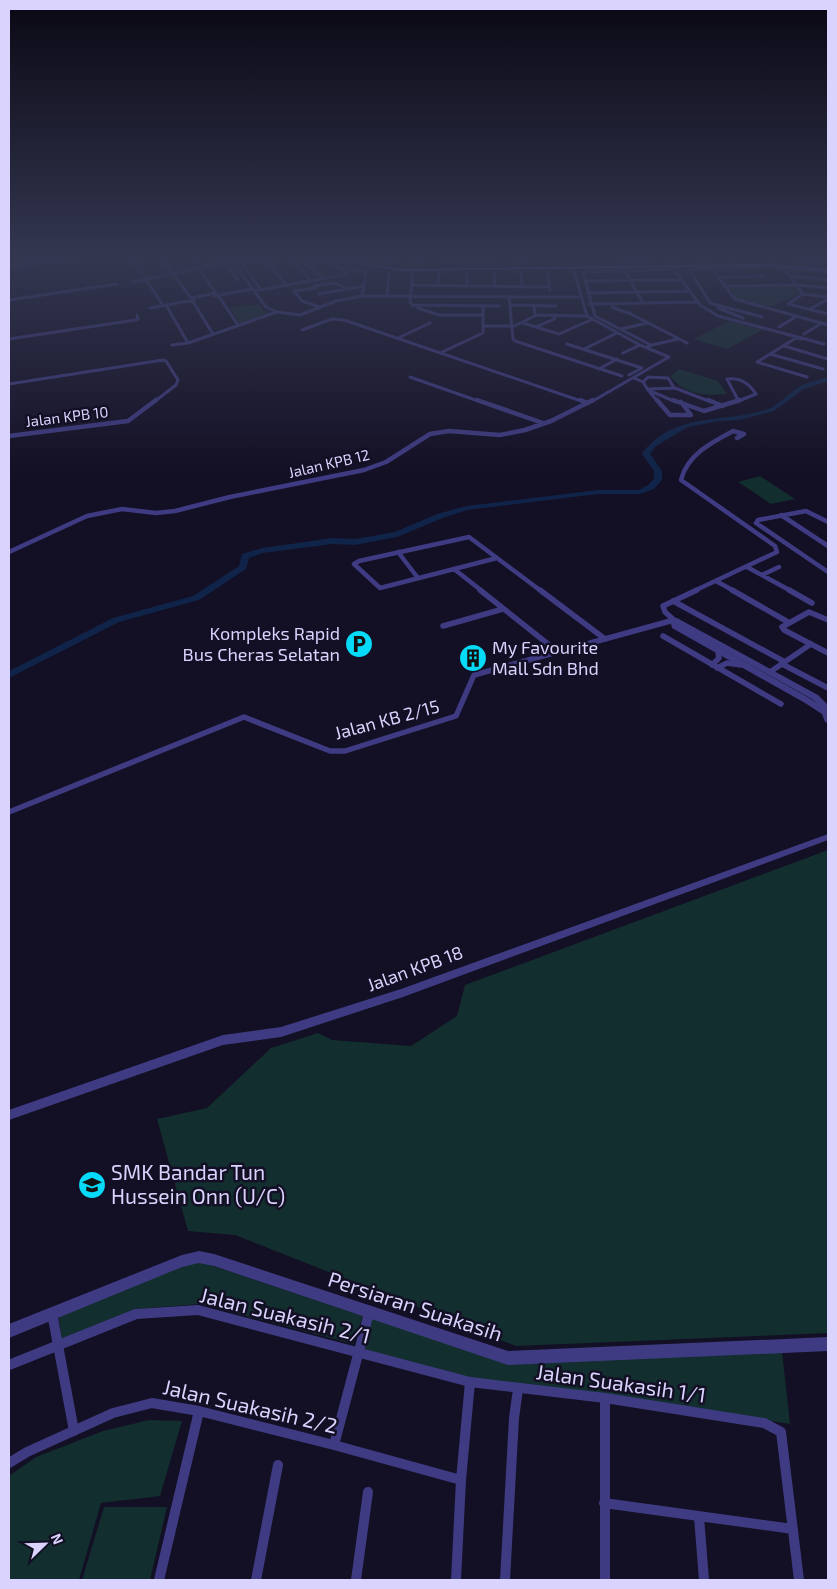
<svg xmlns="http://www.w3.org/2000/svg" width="837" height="1589" viewBox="0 0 837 1589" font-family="'Exo 2',sans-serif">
  <rect width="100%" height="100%" fill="#130f24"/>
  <path fill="#122e2e" d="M483,256L489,257L492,263L443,264L440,257Z
    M795,286L800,294L770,307L737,299L729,287Z
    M259,304L262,309L271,313L242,323L239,322L230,308Z
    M729,321L762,330L727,349L694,339Z
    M679,369L718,381L727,394C704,396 685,395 670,376Z
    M760,476L795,499L771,504L738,482Z
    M828,850V1333L516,1346L235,1235L188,1231L157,1119L207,1108L271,1048L318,1033L332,1040L411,1046L457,1016L465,985Z
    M198,1261L363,1316L353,1344L200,1304L136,1309L62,1339L58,1315L182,1265Z
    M372,1318L507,1361L782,1351L790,1424L605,1394L472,1379L363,1349Z
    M149,1420L182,1421L160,1496L101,1503L79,1580H9V1476L36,1457L103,1431Z
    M104,1507H167L150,1580H82Z"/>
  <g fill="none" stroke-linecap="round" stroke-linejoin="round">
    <path stroke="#0f2448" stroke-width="1" d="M826,379L828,380"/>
    <path fill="#0f2448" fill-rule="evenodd" d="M828,377V381L804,389L774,411L739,420L719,421L688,427L656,446L650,454L662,471V480L654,489L640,494H598L467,510L443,518L397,537L355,545L333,544L263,553L249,558L246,569L199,600L119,622L9,678V671L113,618L193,596L239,566L242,554L262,548L333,538L355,539L395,532L437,514L466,506L598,490H639L648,485L654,479V471L642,454C673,411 724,424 768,409C779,405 788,393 799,387C807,382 819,380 828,377Z"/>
    <path stroke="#3f3b82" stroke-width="3" d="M131,256L162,304
      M160,256L191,298L216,293L190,256
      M234,256L232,261L266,307L277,312L300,315L336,301L362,296L581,297
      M381,256L391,263
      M410,256L421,264
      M624,256V262L648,263
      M672,256V262
      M704,256V262
      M727,256L728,260
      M750,256L751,259
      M774,256L775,259
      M798,256L800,262L819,265L824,263L821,256
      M266,260L287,286
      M242,263L261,290
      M226,264L238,280
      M231,264L290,256L311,281
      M305,264L327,260L348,274
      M305,264L325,279
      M621,265L643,303
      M9,266L86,256
      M340,268L366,272
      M517,268L524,256
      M573,268L587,316L640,345L669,357
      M673,268L700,305L718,316L824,344
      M711,268L735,299L828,325
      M784,268L803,294L788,304
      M413,271L410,302L412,305L499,306
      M494,272L495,287
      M521,272L522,287
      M547,272L550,290
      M467,273V286
      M792,276L828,280
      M717,277L764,276
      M586,281L682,280
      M133,282L232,261
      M411,285L550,287
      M314,286L336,283L347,289
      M438,286L439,273
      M724,286L798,285L828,288
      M254,291L348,274
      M294,291L302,301L320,307
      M294,291L316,288
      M588,293L690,291
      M319,294L364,286
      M803,294L828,297
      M218,295L238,325
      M387,295L389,274
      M214,296L252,289
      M362,296L366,274
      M509,296L513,339L515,341L622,376
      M9,300L117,284
      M192,300L213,334
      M589,304L698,302
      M611,304L614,308L631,314L687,343
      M788,304L828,314
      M166,305L188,343
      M510,305L556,306
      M150,308L194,300
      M418,308L439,315H483
      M718,308L743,318
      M810,309L828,299
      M536,315L587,316
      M762,317L710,303L689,269L771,267L828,272
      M523,323L559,334L593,319
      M483,326H512
      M512,327L535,316L534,306
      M536,327L554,319L556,315
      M779,327L797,316
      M621,329L647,323
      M302,330L332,319L344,320L584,402
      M804,334L822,323
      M398,338L430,323
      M9,339L135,320L138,319L137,315
      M567,344L642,368L629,375
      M172,345L188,343L277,312
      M651,345L595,316L583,272L675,269L681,266
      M648,346L678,339
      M784,346L828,359
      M584,349L617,333
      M442,352L483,333V306
      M623,353L640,345
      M770,354L823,369
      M757,362L796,338L801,339
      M757,362L807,377
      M599,369L617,359
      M410,377L481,402
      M634,378L643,382L648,390L676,402
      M643,382L648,377L668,378L673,386
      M9,384L163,360L166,361L178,380L176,385L154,402
      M649,389L675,388L711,402
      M649,391L658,402
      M591,402L669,357
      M736,402L756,394C749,383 740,377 727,379L738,400"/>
    <path stroke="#3f3b82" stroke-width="4.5" d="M477,400L543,423
      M580,400L588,403
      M657,400L670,415H691L681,402
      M673,400L704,411L740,400
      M708,400L723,406
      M9,436L128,421L156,400
      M781,515L828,546
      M828,522L806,511L758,520L756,523L828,572
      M469,537L497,558L380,588L354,564L359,561Z
      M9,552L87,516L122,509L156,513L175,511L230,497L364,470L386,462L430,434L449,431L500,435L525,430L551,421L593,400
      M398,552L418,578
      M497,558L541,591
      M747,567L791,591
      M454,569L482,591
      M762,575L779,567
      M716,581L734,591
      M694,591L777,552L775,546L681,480C687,455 712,442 733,431L744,434L737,438"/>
    <path stroke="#3f3b82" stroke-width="5.5" d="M480,590L558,652
      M540,590L605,639
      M732,590L788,622
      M789,590L812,603
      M673,601L785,662
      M674,620L665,612L663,606L697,590
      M828,620L809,612L782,627L784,630L828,653
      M443,626L503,609
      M663,636L781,704
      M782,664L828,688
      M712,665L719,658L718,652
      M717,668L727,663L741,665
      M770,672L811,644
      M9,812L244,717L330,751H345L456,716L474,675L674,620"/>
    <path stroke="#3f3b82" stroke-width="10" d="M52,1313L74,1431
      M9,1365L136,1314L198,1310L470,1382L605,1398L764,1423L781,1432L799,1580
      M605,1398V1580
      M334,1445L369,1313
      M9,1463L27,1452L113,1413L152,1403L199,1411L334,1445L461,1480
      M604,1503L793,1529
      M699,1517L704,1580
      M159,1580L199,1411
      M256,1580L278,1465
      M356,1580L368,1492
      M456,1580L461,1480L470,1382
      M505,1580L514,1418L518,1389"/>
    <path fill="#3f3b82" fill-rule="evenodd" d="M671,618H677L818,695L827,704L828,723L825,722L822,714L805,703L672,628L670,620ZM713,644L812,699L818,704L811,699Z
      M828,834V840L403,997L281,1037L223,1045L9,1120V1110L223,1035L281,1027L401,989Z
      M199,1251L214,1254L508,1351L828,1337V1351L508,1365L214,1266L199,1263L182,1267L9,1338V1324L182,1255Z"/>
    <path fill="#736cfc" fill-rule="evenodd" d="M317,256H325L400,269L772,264L828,269V271L772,266L400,271Z"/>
  </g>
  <linearGradient id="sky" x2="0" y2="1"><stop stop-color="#0a0814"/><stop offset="0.54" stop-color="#333750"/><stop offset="1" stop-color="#333750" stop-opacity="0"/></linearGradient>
  <rect width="837" height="478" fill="url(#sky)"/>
  <defs>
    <g id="parking-disc" transform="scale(1.4375)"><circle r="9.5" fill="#05daf8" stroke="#130f24"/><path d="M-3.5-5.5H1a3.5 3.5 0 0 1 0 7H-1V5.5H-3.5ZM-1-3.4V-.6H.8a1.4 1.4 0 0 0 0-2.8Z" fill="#111"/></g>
    <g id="building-disc" transform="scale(1.4375)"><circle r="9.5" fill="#05daf8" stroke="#130f24"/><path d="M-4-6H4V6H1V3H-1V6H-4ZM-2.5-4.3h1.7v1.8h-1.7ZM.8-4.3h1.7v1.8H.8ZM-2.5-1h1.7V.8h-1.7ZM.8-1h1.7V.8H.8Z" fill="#111"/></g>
    <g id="school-disc" transform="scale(1.4375)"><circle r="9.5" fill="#05daf8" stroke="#130f24"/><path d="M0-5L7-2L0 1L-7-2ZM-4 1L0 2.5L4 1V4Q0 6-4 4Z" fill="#111"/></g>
  </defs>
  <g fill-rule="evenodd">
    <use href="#parking-disc" x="359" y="644"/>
    <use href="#building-disc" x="473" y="658"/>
    <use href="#school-disc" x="92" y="1185"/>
  </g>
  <g text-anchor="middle" stroke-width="5" stroke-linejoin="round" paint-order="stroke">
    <g font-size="15" fill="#d9d3fe" stroke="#130f24">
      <text transform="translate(67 417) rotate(-7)" y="5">Jalan KPB 10</text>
      <text transform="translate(329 464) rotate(-13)" y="5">Jalan KPB 12</text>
    </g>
    <g font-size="18" fill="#d9d3fe" stroke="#130f24" text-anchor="end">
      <text x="340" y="640">Kompleks Rapid<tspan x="340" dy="21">Bus Cheras Selatan</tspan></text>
      <text x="492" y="654" text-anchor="start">My Favourite<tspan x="492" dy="21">Mall Sdn Bhd</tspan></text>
    </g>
    <g font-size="18" fill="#d9d3fe" stroke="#130f24">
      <text transform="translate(387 720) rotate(-15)" y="6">Jalan KB 2/15</text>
      <text transform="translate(415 969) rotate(-20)" y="6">Jalan KPB 18</text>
    </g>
    <g font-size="21" fill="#d9d3fe" stroke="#130f24" text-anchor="start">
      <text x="111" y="1180">SMK Bandar Tun<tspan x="111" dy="24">Hussein Onn (U/C)</tspan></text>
    </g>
    <g font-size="21" fill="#d9d3fe" stroke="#130f24">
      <text transform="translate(415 1307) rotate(18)" y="7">Persiaran Suakasih</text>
      <text transform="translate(285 1316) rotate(14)" y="7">Jalan Suakasih 2/1</text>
      <text transform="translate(621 1384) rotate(8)" y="7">Jalan Suakasih 1/1</text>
      <text transform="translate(250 1407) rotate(13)" y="7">Jalan Suakasih 2/2</text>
    </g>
  </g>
  <rect width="837" height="1589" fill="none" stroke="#d9d3fe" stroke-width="20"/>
  <g transform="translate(45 1544) rotate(67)" stroke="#130f24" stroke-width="4" paint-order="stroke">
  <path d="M0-4L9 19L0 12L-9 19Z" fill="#d9d3fe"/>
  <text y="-8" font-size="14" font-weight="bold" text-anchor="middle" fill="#d9d3fe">N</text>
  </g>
</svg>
